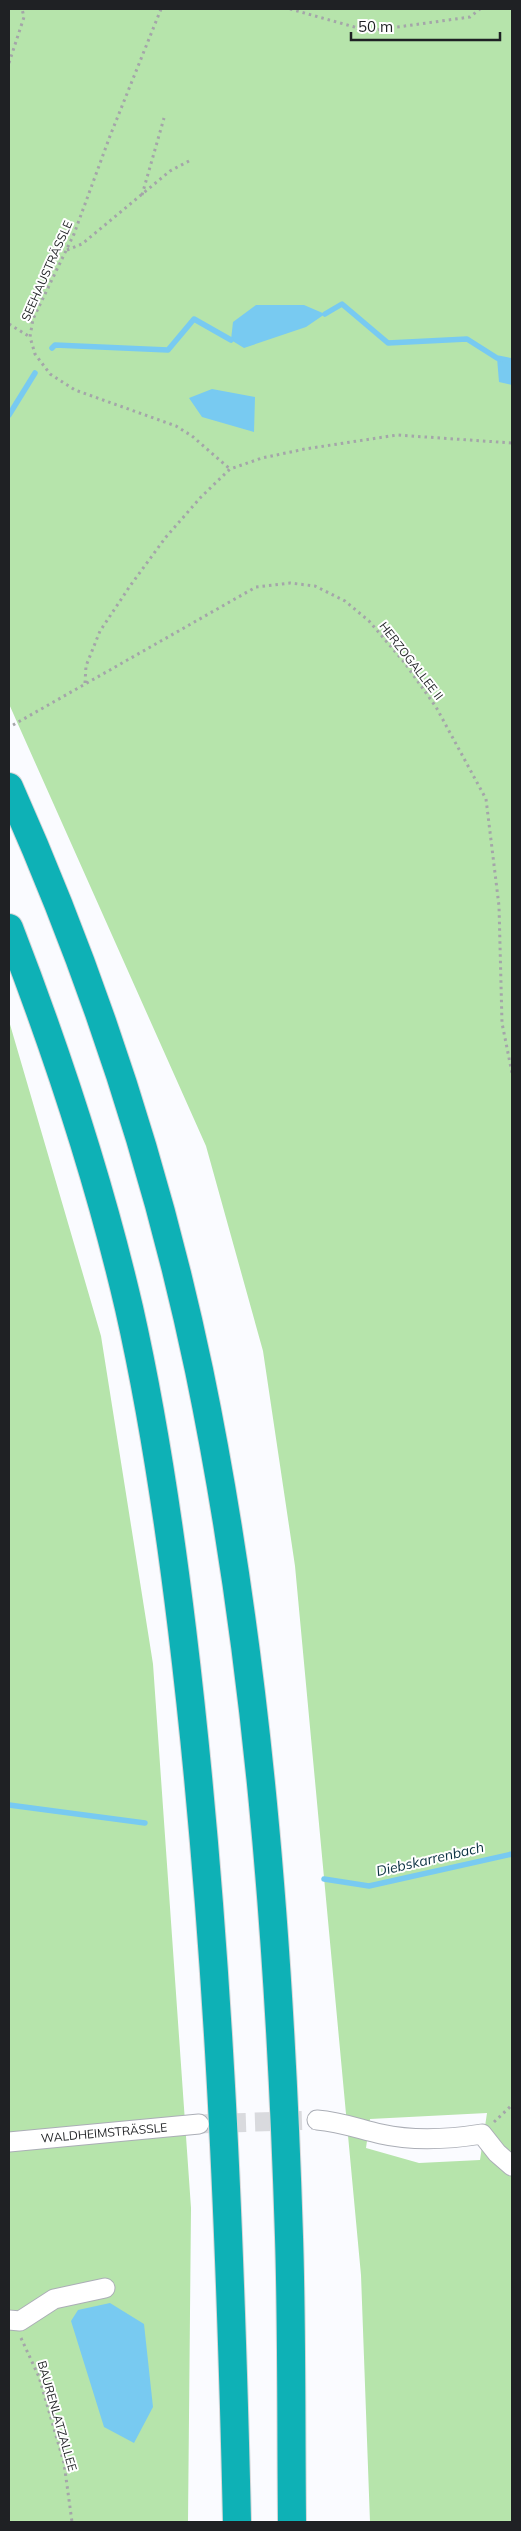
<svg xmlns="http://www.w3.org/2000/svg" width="521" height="2531" viewBox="0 0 521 2531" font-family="Mulish,sans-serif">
  <rect width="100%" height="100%" fill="#fafbff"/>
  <path fill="#b6e4ab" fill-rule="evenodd" d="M9,9H512V2522H370L361,2275L295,1566L263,1351L206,1146L9,704ZM487,2113L480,2160L419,2163L366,2148L370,2119Z
    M9,1021L101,1336L153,1664L191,2208L188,2522H9Z"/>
  <path fill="#78caf1" d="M256,305H304L325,314L306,327L244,348L231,340L233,322Z
    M497,358L512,362V385L499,382Z
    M212,389L255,397L254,432L202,417L189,398Z
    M110,2303L144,2324L153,2407L134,2443L104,2427L71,2321L78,2310Z"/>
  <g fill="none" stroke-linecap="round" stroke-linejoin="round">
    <path stroke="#78caf1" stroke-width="5.5" d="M325,314L342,304L388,343L467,339L497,358L512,361
      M52,348L55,345L168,350L194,319L231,340
      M9,415L35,373
      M9,1805L145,1823
      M324,1879L369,1886L512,1854"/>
    <path stroke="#d9dade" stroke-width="19" stroke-dasharray="19 9" stroke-linecap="butt" d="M199,2124L317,2120"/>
    <g stroke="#abaeb6" stroke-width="21">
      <path id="minor" d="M317,2120C341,2122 359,2129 381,2134C412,2141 451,2139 482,2134L497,2153L512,2166
        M9,2142L199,2124
        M9,2320L20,2321L54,2299L105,2288"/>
    </g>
    <g stroke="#d7d7d8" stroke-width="30">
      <path id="highway" d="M9,787C92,973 157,1170 199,1370C258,1655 280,1947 289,2237C292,2332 291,2427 292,2522
        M9,928C57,1052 99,1179 129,1308C153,1414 169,1522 182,1629C218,1926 230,2224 237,2522"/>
    </g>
    <path stroke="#a4a5a9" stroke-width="3" stroke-dasharray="2.5 4" stroke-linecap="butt" d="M161,9L110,136L74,234L33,319L30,337L35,354L50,374L75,390L176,426L192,436L230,469
      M290,9L369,31L470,17L480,9
      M9,63L24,17L22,9
      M142,195L164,118
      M67,250L82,244L170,171L189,161
      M9,324L30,337
      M85,683L86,666L100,631L130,586L166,537L201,497L230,469L262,458L305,449L397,435L512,443
      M13,725L256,587L290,583L315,586L345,601L369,621L404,662L436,707L486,799L499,906L502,1023L512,1073
      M494,2122L512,2105
      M21,2338L39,2377L64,2463L72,2522"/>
    <use href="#minor" stroke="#fff" stroke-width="19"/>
    <use href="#highway" stroke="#0eb1b6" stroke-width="28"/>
  </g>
  <g text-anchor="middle" stroke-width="4" stroke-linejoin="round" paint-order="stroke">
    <g font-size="12" fill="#1f2124" stroke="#fff">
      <text transform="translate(47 271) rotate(-66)" y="4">SEEHAUSTRÄSSLE</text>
      <text transform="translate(411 661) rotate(52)" y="4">HERZOGALLEE II</text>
      <text transform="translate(104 2133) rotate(-5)" y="4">WALDHEIMSTRÄSSLE</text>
      <text transform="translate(57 2416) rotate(74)" y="4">BAURENLATZALLEE</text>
    </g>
    <g font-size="14" font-style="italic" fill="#082f3f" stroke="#fff">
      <text transform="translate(430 1859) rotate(-13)" y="5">Diebskarrenbach</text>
    </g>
  </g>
  <rect width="521" height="2531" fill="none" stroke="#1f2124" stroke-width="20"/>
  <path d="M351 32v8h149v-8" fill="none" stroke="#1f2124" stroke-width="2.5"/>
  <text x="358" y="32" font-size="15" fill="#1f2124" stroke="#ffffff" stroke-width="4" paint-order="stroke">50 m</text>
</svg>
